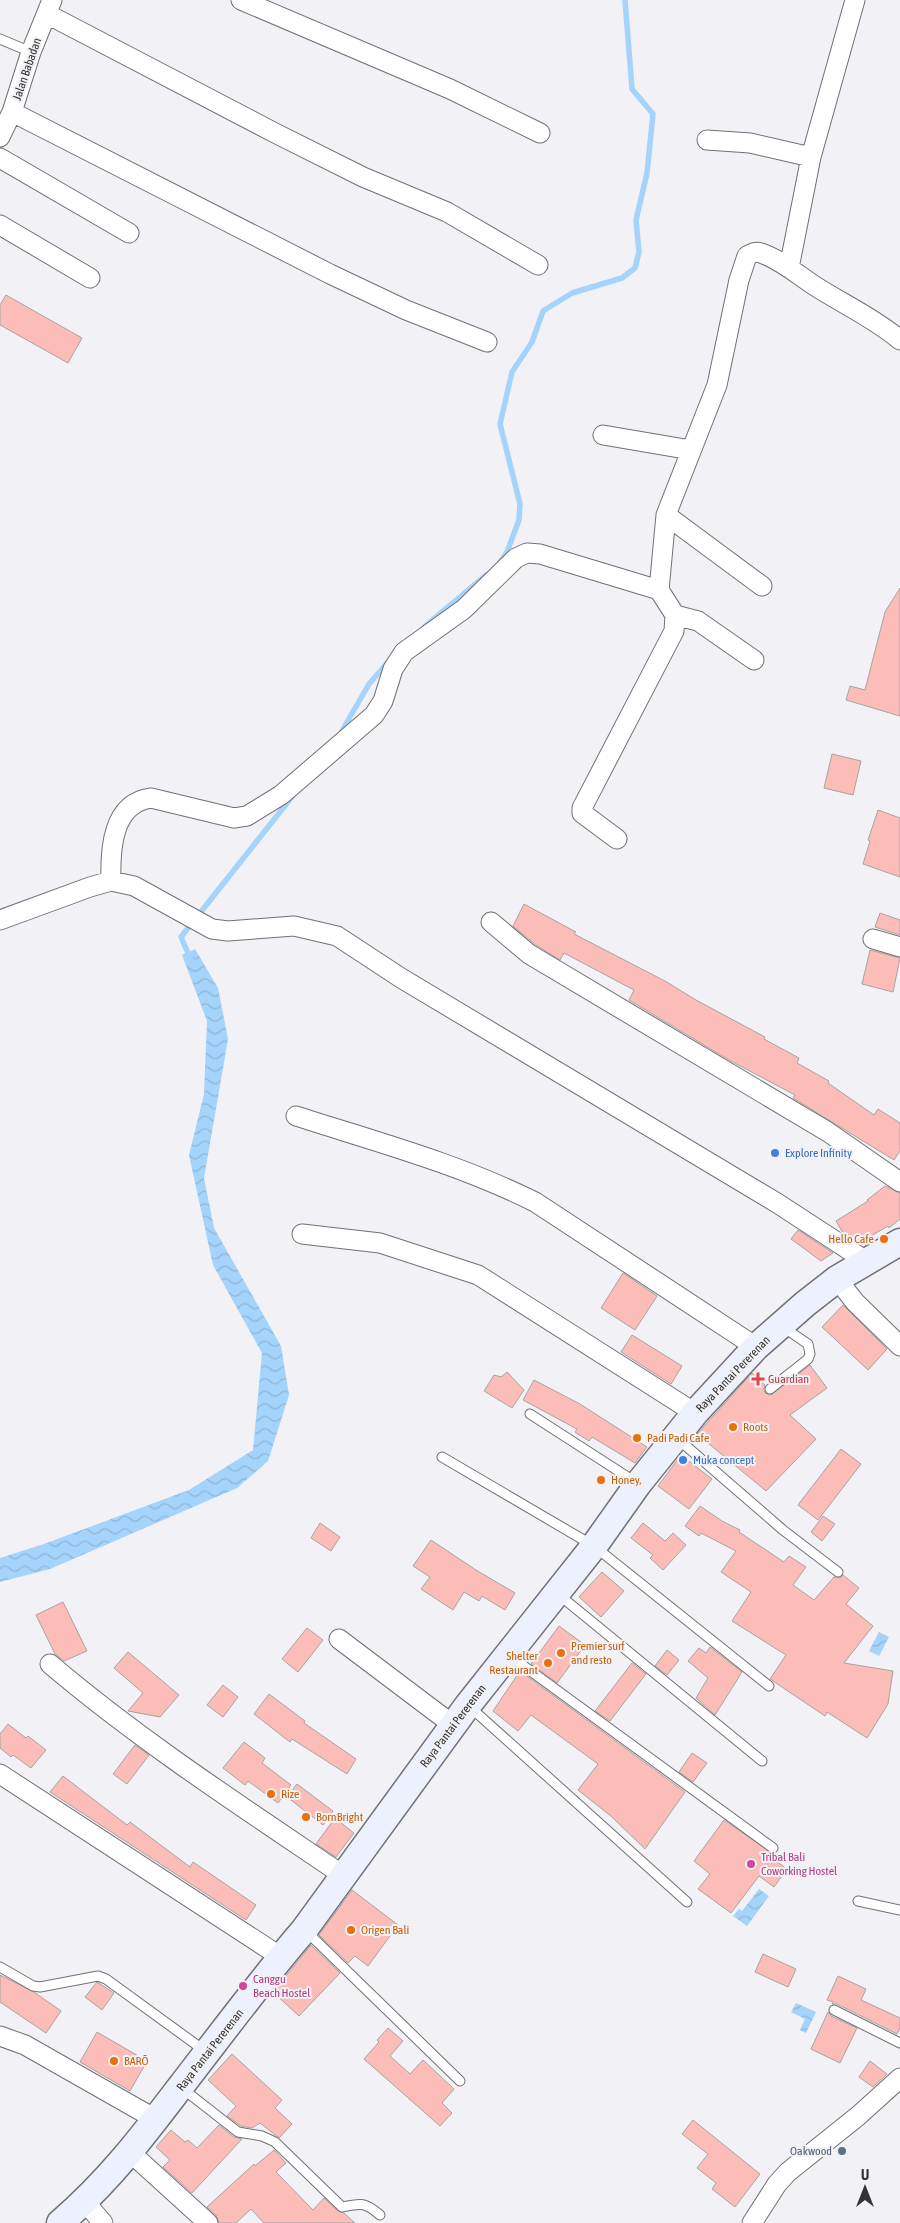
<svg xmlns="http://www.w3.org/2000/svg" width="900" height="2223" viewBox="0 0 900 2223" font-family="'Asap Condensed',sans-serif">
  <defs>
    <pattern id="water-waves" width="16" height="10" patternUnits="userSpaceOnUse" patternTransform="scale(1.25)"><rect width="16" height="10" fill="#a4d3fb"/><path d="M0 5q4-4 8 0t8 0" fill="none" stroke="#8eb6d8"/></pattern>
  </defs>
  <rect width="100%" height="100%" fill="#f1f1f6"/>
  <path fill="url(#water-waves)" d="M195,949L218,988L228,1039L204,1178L214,1228L281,1346L289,1395L268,1461L237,1488L50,1569L0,1582V1558L44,1544L189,1490L253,1450L262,1353L213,1265L189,1155L204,1094L207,1021L182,955Z
    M879,1632L889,1637L879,1656L869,1651Z
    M759,1889L769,1896L747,1926L733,1916L739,1909L742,1911Z
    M796,2003L816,2012L806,2033L800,2030L805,2019L791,2012Z"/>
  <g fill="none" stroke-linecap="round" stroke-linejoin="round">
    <path stroke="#a4d3fb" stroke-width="5.5" d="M500,562L507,552L519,520L520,504L500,424L512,372L532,342L543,311L572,293L622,278L635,268L639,252L636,220L647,173L653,114L632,89L625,0
      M424,627L486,575
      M339,736L369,684L389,661
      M191,960L181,937L295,793"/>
  </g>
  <path fill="#fcbcb7" stroke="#a9a3a2" d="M6,295L82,338L68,363L0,325V305Z
    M900,588V716L846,700L850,686L865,690L885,612Z
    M832,754L861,761L853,795L824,788Z
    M878,810L900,818V877L863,864L870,841L868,840Z
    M524,904L576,932L574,934L665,981L696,1000L765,1037L764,1039L799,1058L797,1063L829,1081L828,1083L874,1115L878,1109L900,1123V1151L894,1160L793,1098L795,1095L729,1060L629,1000L634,990L564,953L560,960L536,945L513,926Z
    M880,913L900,920V935L875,927Z
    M870,950L900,958L893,992L862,984Z
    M885,1186L900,1193V1219L889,1228L888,1226L859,1243L843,1233L836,1221L868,1201L867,1200Z
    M798,1230L833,1253L821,1261L791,1239Z
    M623,1273L657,1296L635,1330L601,1308Z
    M843,1305L887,1349L868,1370L822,1327Z
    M632,1335L682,1366L671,1384L621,1352Z
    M810,1365L827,1388L790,1415L816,1439L766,1491L697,1434L752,1373L765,1385L764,1389L765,1393L771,1395Z
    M507,1372L524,1390L512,1408L484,1391L494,1375L501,1377Z
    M534,1380L580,1404L647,1447L635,1463L592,1437L589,1441L575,1432L577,1429L523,1400Z
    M841,1449L861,1464L818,1520L798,1505Z
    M681,1455L712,1479L689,1509L658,1486Z
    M700,1506L722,1521L740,1530L739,1532L784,1562L789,1556L806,1567L793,1585L814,1600L834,1577L840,1578L843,1575L859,1588L846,1604L873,1626L844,1663L893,1671L888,1704L867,1738L827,1712L825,1716L770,1679L786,1655L732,1621L751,1592L721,1572L736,1551L701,1533L699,1536L685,1526Z
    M823,1516L835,1524L822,1541L811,1532Z
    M320,1523L340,1537L331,1551L311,1538Z
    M643,1523L665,1541L673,1533L686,1545L663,1570L650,1558L653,1555L631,1538Z
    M431,1540L476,1570L515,1593L505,1610L482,1596L479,1601L464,1592L453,1610L421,1589L430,1577L413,1566Z
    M602,1572L624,1591L601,1617L579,1597Z
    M63,1602L87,1651L64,1661L55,1654L36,1615Z
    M559,1626L585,1645L557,1683L531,1664Z
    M307,1628L323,1640L298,1672L282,1659Z
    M710,1647L742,1672L715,1715L696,1698L708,1678L688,1661L699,1648L706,1653Z
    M667,1650L679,1660L667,1675L655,1666Z
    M128,1652L179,1695L160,1717L128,1711L143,1693L114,1668Z
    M632,1663L646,1674L610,1721L595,1711Z
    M520,1671L685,1792L645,1849L612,1817L578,1790L598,1764L531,1715L518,1731L493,1711Z
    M223,1685L238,1697L223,1717L207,1705Z
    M269,1694L305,1721L304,1723L356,1759L347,1774L292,1739L290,1742L254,1714Z
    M8,1724L26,1738L28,1736L46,1750L31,1768L13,1755L11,1757L0,1748V1734Z
    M244,1742L265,1758L262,1763L291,1785L278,1803L248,1781L245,1785L223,1768Z
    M135,1745L149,1755L127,1784L113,1774Z
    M692,1753L707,1763L693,1782L679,1772Z
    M63,1776L127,1825L130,1822L190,1867L193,1862L256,1905L246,1920L50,1792Z
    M297,1784L333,1811L323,1825L287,1797Z
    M335,1818L354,1833L336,1857L316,1844Z
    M724,1820L775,1855L772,1858L787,1869L774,1887L759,1876L731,1913L698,1889L710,1874L694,1861Z
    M352,1890L398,1925L368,1966L355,1956L348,1963L319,1935Z
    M311,1945L340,1973L299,2016L273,1992Z
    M763,1954L796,1969L788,1987L755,1972Z
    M0,1975L34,1992L61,2011L46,2033L0,2002Z
    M838,1976L866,1989L861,2000L900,2018V2028L897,2034L837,2004H832L833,2002L827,2000Z
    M97,1982L114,1993L102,2010L85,1997Z
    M828,2012L831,2016L857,2028L840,2063L811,2049Z
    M388,2028L403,2041L390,2056L410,2074L423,2060L454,2089L442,2103L452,2113L440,2126L364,2059L379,2042L377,2040Z
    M97,2032L147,2061L130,2091L80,2062Z
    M232,2054L282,2100L275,2108L292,2124L279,2138L260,2123L252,2128L241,2126L227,2116L236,2106L208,2080Z
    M870,2061L887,2074L873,2087L859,2077Z
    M693,2120L760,2174L735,2207L712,2189L716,2183L697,2168L708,2154L682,2134Z
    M219,2125L234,2137L242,2139L192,2193L163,2167L170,2160L156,2147L171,2130L185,2142L188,2140L197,2148Z
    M274,2150L286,2163L276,2172L313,2210L324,2198L338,2211L344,2213L355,2223H264L251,2209L236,2223H219L216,2215L207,2207L254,2164L255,2166Z"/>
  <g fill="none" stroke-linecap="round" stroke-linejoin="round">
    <g stroke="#717075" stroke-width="11">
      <path id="lane" d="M0,39L31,52
        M770,1389L808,1359L810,1354L808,1344L783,1327
        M530,1414L637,1483
        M678,1439L783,1530L838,1572
        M442,1457L594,1546L769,1686
        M558,1594L762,1761
        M510,1656L773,1848
        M470,1707L687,1902
        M858,1901L900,1910
        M306,1931L460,2081
        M0,1967L33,1986L40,1987L98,1976L106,1979L205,2051
        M834,2010L900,2043
        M183,2089L238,2132L262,2136L275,2142L342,2207C361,2203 365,2202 380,2215"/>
    </g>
    <g stroke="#717075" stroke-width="21">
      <path id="street" d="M241,0L450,89L540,133
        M47,14L275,133L363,177L447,212L538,265
        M12,112L330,274L406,310L487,342
        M0,137L12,112L31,52L52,0
        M707,140L750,143L811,157
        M0,158L129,233
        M0,225L90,278
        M789,268L811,157L855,0
        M603,435L691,450
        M666,515L762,586
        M659,590L666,515L717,385L739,280L747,256C752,253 756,251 761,253C781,260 798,275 815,286C843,304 874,318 900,340
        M675,615L698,621L754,660
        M111,881C110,850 112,803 151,798L234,818L247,816L281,795L374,715L383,701L393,669L404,652L464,609L516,558L527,553L540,554L659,590L675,615L674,631L582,808V813L617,839
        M0,920L90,887L111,881L134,886L212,929L228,931L294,926L337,936L401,978L777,1203L866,1261
        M491,922L529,954L828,1132L900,1182
        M873,939L900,947
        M296,1116C377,1142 459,1164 535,1202L756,1347
        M302,1234L380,1243L478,1275L695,1413
        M837,1279L855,1302L900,1346
        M339,1639L453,1725
        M50,1664C142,1742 244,1808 344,1876
        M0,1774L281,1957
        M0,2036L25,2045L157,2120
        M131,2153L208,2223
        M85,2202L103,2223
        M752,2223L777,2184L788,2172L858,2116L900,2078"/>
    </g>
    <g stroke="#717075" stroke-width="29">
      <path id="secondary" d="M60,2223C109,2181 143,2136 181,2086C222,2033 261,1980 304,1930L468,1705L594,1546L638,1484L695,1413L756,1347L805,1304L837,1279L900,1242"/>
    </g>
    <use href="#lane" stroke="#fff" stroke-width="9"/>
    <use href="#street" stroke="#fff" stroke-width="19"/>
    <use href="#secondary" stroke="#ecf1fd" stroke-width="26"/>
  </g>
  <g fill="#3f7fe0" stroke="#f1f1f6" stroke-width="2">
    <circle cx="775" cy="1153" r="5"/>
    <circle cx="683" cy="1460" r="5"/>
  </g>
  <g fill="#e8710a" stroke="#f1f1f6" stroke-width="2">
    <circle cx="884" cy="1239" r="5"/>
    <circle cx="733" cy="1427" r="5"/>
    <circle cx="637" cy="1438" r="5"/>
    <circle cx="601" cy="1480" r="5"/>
    <circle cx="561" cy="1653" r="5"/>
    <circle cx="548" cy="1663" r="5"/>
    <circle cx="271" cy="1794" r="5"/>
    <circle cx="306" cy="1817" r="5"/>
    <circle cx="351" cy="1930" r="5"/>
    <circle cx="114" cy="2061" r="5"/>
  </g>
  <path fill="#e0444e" stroke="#f1f1f6" stroke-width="2" d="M755.5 1371.5h5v5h5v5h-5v5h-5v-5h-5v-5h5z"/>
  <g fill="#d1479c" stroke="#f1f1f6" stroke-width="2">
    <circle cx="751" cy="1864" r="5"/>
    <circle cx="243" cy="1986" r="5"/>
  </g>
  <circle fill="#5c6f8a" stroke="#f1f1f6" stroke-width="2" cx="842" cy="2151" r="5"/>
  <g text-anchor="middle" stroke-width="4" stroke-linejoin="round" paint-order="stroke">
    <g font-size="12" fill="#343436" stroke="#f1f1f6">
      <text transform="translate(27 69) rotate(-71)" y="4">Jalan Babadan</text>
      <text transform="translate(733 1374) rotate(-46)" y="4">Raya Pantai Pererenan</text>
      <text transform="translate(453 1726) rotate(-53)" y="4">Raya Pantai Pererenan</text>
      <text transform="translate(210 2050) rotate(-52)" y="4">Raya Pantai Pererenan</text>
    </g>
    <g font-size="12" fill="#366cbe" stroke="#f1f1f6" text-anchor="start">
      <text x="785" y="1157">Explore Infinity</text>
      <text x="693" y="1464">Muka concept</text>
    </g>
    <g font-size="12" fill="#c56008" stroke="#f1f1f6" text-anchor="start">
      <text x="874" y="1243" text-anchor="end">Hello Cafe</text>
      <text x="743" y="1431">Roots</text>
      <text x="647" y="1442">Padi Padi Cafe</text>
      <text x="611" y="1484">Honey,</text>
      <text x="571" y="1650">Premier surf<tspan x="571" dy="14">and resto</tspan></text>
      <text x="538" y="1660" text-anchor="end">Shelter<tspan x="538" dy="14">Restaurant</tspan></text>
      <text x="281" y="1798">Rize</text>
      <text x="316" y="1821">BornBright</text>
      <text x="361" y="1934">Origen Bali</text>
      <text x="124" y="2065">BARŌ</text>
    </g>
    <g font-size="12" fill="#be3a42" stroke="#f1f1f6" text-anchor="start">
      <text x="768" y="1383">Guardian</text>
    </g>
    <g font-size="12" fill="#b23c85" stroke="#f1f1f6" text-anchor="start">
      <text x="761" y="1861">Tribal Bali<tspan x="761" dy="14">Coworking Hostel</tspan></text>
      <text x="253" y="1983">Canggu<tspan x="253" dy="14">Beach Hostel</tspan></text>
    </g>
    <g font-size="12" fill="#4e5e75" stroke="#f1f1f6" text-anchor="end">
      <text x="832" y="2155">Oakwood</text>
    </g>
  </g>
  <g transform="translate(865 2188)" stroke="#f1f1f6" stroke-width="4" paint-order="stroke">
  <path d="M0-4L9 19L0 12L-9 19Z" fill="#343436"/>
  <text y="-8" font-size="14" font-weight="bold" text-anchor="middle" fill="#343436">U</text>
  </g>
</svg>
